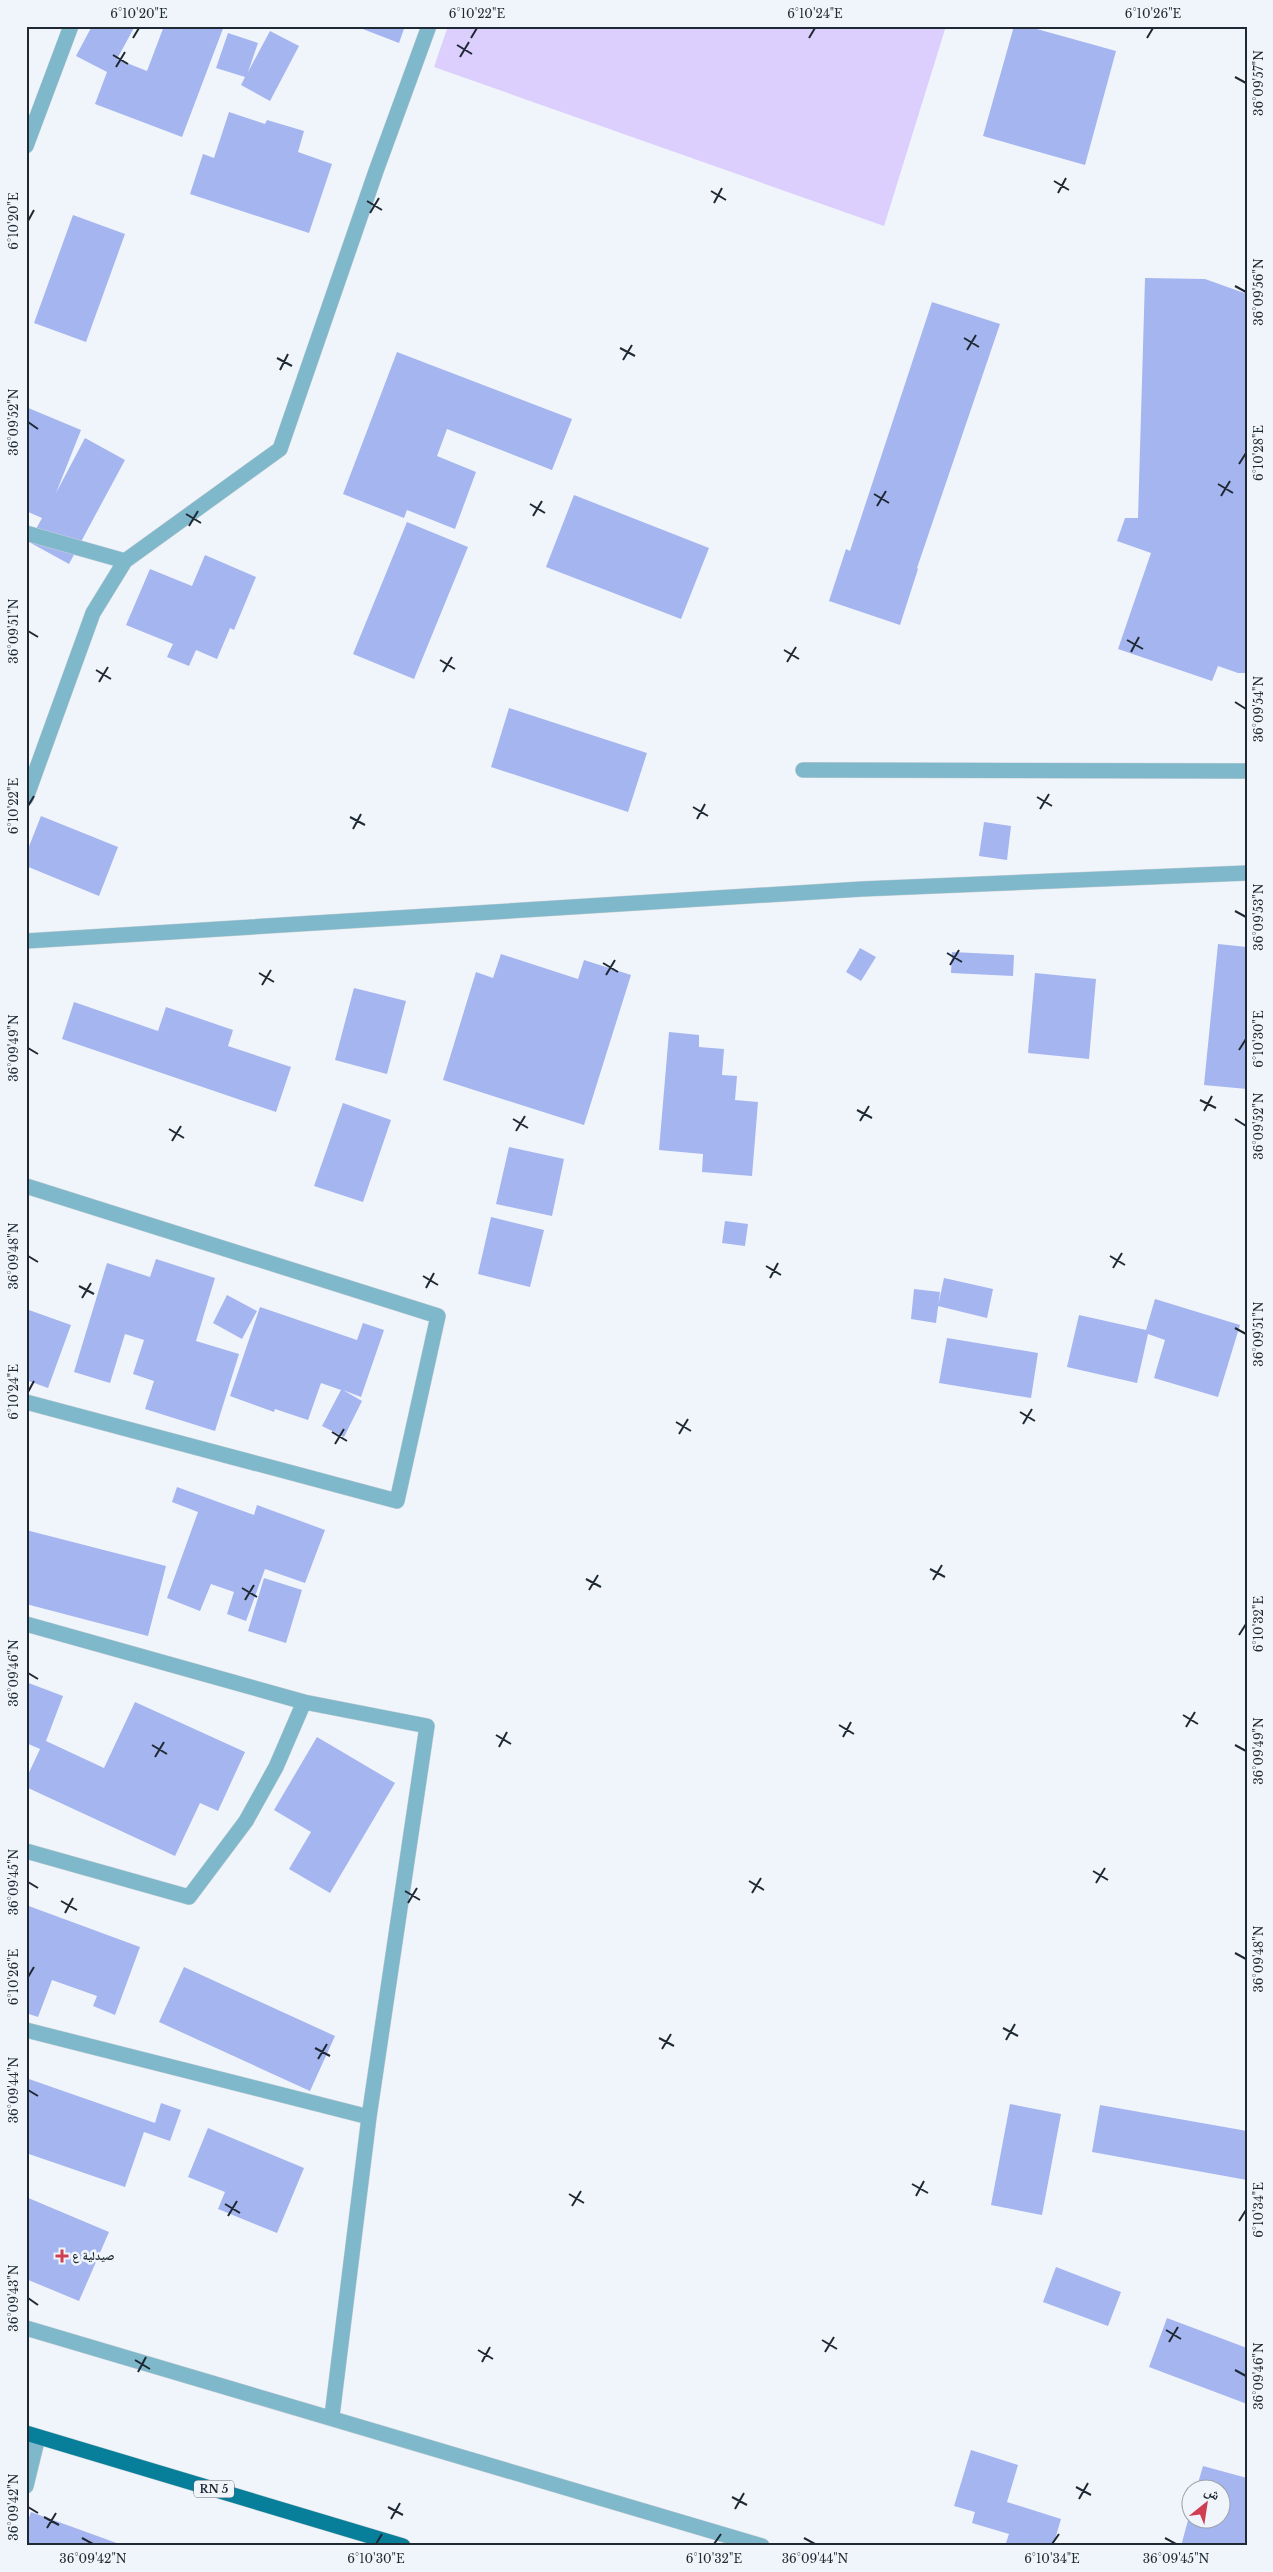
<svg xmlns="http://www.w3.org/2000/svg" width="1273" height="2572" viewBox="0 0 1273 2572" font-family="'Libre Baskerville','Noto Naskh Arabic',serif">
  <rect width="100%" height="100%" fill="#f0f5fb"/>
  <path fill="#dccefd" d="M448,26H946L884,226L434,67Z"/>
  <path fill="#a5b5f0" d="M92,26H135L117,59L147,71L164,26H224L182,137L95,104L107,72L76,56Z
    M355,26H405L399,43Z
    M1014,26H1026L1116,51L1085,165L983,136Z
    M270,31L299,46L270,101L241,85L245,77L216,68L228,33L258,43L248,72Z
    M229,112L265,124L267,120L304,131L298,152L332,164L309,233L190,194L203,154L214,158Z
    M73,215L125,234L86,342L34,323Z
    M1145,278L1205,279L1247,294V673H1238L1218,666L1212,681L1118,649L1151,553L1117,541L1125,518H1138Z
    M932,302L1000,324L917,568L918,569L900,625L829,601L846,549L850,551Z
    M397,352L572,419L552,470L447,429L437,456L476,472L455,529L407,510L404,518L343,494Z
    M26,407L81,430L56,493L85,438L125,460L69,564L29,542L42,518L26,511Z
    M574,495L709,548L681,619L546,567Z
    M407,522L468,547L414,679L353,654Z
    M205,555L256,577L234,630L230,628L217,659L196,650L189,666L167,657L173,644L126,625L150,569L192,586Z
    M509,708L647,753L628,812L491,767Z
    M41,816L118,847L99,896L26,866V854Z
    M984,822L1011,826L1007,860L979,856Z
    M1218,944L1247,947V1089L1204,1085Z
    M860,948L876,957L861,981L846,972Z
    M952,952L1014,955L1013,976L951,973Z
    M501,954L578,979L584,960L631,975L584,1125L443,1080L476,972L493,978Z
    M1035,973L1096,979L1089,1059L1028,1053Z
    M354,988L406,1001L387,1074L335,1060Z
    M74,1002L158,1031L166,1007L233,1030L228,1046L291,1067L276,1112L62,1039Z
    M669,1032L699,1035V1047L724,1049L722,1075L737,1076L735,1100L758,1102L752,1176L702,1172L703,1154L659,1150Z
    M343,1103L391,1120L363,1202L314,1186Z
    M509,1147L564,1159L552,1216L496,1204Z
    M491,1217L544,1230L530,1287L478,1274Z
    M725,1221L748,1224L745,1246L722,1243Z
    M156,1259L215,1278L196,1341L239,1354L215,1431L145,1409L154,1381L133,1374L144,1340L125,1334L110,1383L74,1372L107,1263L150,1277Z
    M944,1278L993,1289L987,1318L938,1306Z
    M914,1289L940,1292L936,1323L911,1319Z
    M227,1295L257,1311L242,1339L213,1323Z
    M1155,1299L1240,1325L1218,1397L1154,1378L1165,1340L1148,1334L1137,1383L1067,1367L1079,1315L1146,1330Z
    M260,1307L357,1340L363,1323L384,1330L361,1397L343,1390L362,1401L344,1437L322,1426L341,1390L321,1383L308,1420L275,1409L274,1412L230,1396Z
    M26,1309L71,1325L48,1388L26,1380Z
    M947,1338L1038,1353L1031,1398L939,1383Z
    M177,1487L254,1515L257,1505L325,1530L305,1583L265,1569L246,1621L227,1614L234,1592L211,1584L200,1611L167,1598L198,1512L172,1502Z
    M26,1530L166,1566L148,1636L26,1604Z
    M264,1578L302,1590L286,1643L248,1631Z
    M26,1682L63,1696L46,1741L104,1768L135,1702L245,1752L218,1811L200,1803L175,1856L26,1787V1779L40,1749L26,1743Z
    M317,1737L395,1783L330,1893L289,1869L311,1832L274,1810Z
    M26,1905L140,1947L115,2015L93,2006L97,1996L52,1980L38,2017L26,2013Z
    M184,1967L335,2036L310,2091L159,2022Z
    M26,2078L155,2123L161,2103L181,2110L170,2141L144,2132L125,2187L26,2153Z
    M1010,2104L1061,2114L1042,2215L991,2205Z
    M1100,2105L1247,2131V2180L1092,2152Z
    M208,2128L304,2168L277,2233L218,2209L225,2192L188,2177Z
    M26,2197L109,2232L79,2301L26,2279Z
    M1056,2267L1121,2292L1108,2326L1043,2302Z
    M1167,2318L1247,2348V2404L1149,2367Z
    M971,2450L1018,2465L1007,2502L1061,2519L1053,2546H1005L1009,2534L972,2523L975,2512L954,2506Z
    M1203,2466L1247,2478V2546H1181L1190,2513V2520H1220V2490H1196Z
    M31,2512L125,2546H26V2526Z"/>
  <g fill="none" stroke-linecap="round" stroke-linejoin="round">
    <g stroke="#cad0d7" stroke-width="16">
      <path id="minor" d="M26,146L71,26
        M26,533L125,561
        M803,770L1247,771
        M26,798L93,613L125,561L280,449L376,171L429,26
        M26,941L862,889L1247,873
        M26,1186L438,1316L397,1501L26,1402
        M26,1624L304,1702L276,1767L246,1821L189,1897L26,1851
        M304,1702L427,1726L369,2117
        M26,2030L369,2117L332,2416
        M26,2328L762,2546
        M26,2486L38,2437"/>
    </g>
    <g stroke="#cad0d7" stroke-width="16">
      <path id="major" d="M26,2433L403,2546"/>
    </g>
    <use href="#minor" stroke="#7eb8ca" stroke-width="15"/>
    <use href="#major" stroke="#087f9a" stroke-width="15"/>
  </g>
  <path fill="none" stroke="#1f2933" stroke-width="2" d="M133,38L139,28M471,38L477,28M809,38L815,28M1147,38L1153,28M457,45L472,54M113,55L128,64M460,57L469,42M116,67L125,52M1235,77L1246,83M1054,181L1069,190M711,191L726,200M1058,193L1066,178M367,201L382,210M714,203L722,188M370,213L379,198M28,221L34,210M1235,286L1246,292M964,338L979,347M620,348L635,356M967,350L976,335M277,358L292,366M623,360L632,345M280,370L288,354M28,422L38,429M1239,464L1246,453M1218,484L1233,493M874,494L889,503M1221,496L1230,481M530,504L545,513M877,506L886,491M186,514L201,523M533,516L542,501M189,526L198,511M28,631L38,637M1127,640L1143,649M784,650L799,659M1131,652L1139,637M440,660L455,669M787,662L796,647M96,670L111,679M443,672L452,657M99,682L108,667M1235,702L1246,709M1037,797L1052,806M28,806L34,796M693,807L708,816M1040,809L1049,794M350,817L365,825M697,819L705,804M353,829L361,814M1235,911L1246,917M947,953L962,962M603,963L618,972M950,965L959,950M259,973L274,982M606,975L615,960M262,985L271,970M28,1048L38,1054M1239,1050L1246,1039M1200,1100L1216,1108M857,1110L872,1118M1204,1111L1212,1096M513,1119L528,1128M1235,1119L1246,1126M860,1121L869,1106M169,1129L184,1138M516,1131L525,1116M172,1141L181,1126M28,1256L38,1262M1110,1256L1125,1265M766,1266L781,1275M1113,1268L1122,1253M423,1276L438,1285M770,1278L778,1263M79,1286L94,1294M426,1288L434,1273M82,1298L91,1283M1235,1328L1246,1334M28,1392L34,1381M1020,1412L1035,1421M676,1422L691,1431M1023,1424L1032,1409M332,1432L347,1441M679,1434L688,1419M335,1444L344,1429M930,1569L945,1577M586,1579L601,1587M933,1580L942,1565M242,1588L257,1597M589,1590L598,1575M245,1600L254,1585M1239,1635L1246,1624M28,1673L38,1679M1183,1715L1198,1724M839,1725L854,1734M1186,1727L1195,1712M496,1735L511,1744M843,1737L851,1722M152,1745L167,1754M1235,1745L1246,1751M499,1747L507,1732M155,1757L164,1742M1093,1871L1108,1880M749,1881L764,1890M28,1882L38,1888M1096,1883L1105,1868M405,1891L420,1900M752,1893L761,1878M61,1901L77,1910M408,1903L417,1888M65,1913L73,1898M1235,1953L1246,1959M28,1977L34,1967M1003,2028L1018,2036M659,2038L674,2046M1006,2040L1015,2024M315,2048L330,2056M662,2049L671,2034M318,2059L327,2044M28,2090L38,2096M912,2184L928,2193M569,2194L584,2203M916,2196L924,2181M225,2204L240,2213M572,2206L581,2191M228,2216L237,2201M1239,2221L1246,2210M28,2298L38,2305M1166,2330L1181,2339M822,2340L837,2349M1169,2342L1178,2327M478,2350L493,2359M825,2352L834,2337M135,2360L150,2369M482,2362L490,2347M1235,2370L1246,2376M138,2372L146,2357M1076,2487L1091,2495M732,2497L747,2505M1079,2499L1088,2483M28,2507L38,2513M388,2507L403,2515M735,2509L744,2493M44,2517L59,2525M391,2519L400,2503M47,2528L56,2513M82,2538L93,2544M804,2538L815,2544M1165,2538L1176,2544M376,2544L382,2534M714,2544L721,2534M1052,2544L1059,2534"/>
  <path fill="#d03f51" stroke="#f0f5fb" stroke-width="2" d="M59.5 2248.5h5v5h5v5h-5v5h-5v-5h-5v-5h5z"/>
  <g text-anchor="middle" stroke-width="5" stroke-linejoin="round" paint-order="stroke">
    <rect fill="#f0f5fb" stroke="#5e666f" stroke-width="1" x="194" y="2480.5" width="40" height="17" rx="4"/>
    <g font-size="11" font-weight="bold" fill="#1f2933">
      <text x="214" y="2493">RN 5</text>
    </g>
    <g font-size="12" font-weight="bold" fill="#1f2933" stroke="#f0f5fb" text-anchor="start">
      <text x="72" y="2260">صيدلية ع</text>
    </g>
  </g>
  <rect width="1273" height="2572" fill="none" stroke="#f0f5fb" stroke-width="55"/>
  <g transform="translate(1206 2504) rotate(30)"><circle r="24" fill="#f0f5fb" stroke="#9ca3ab"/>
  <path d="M0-4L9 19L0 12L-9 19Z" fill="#d03f51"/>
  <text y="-8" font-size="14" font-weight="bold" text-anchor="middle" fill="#1f2933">ش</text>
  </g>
  <rect x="28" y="28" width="1218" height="2516" fill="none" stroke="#1f2933" stroke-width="2"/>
  <g font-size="12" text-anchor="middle" fill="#1f2933">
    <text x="139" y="18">6°10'20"E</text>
    <text x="477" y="18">6°10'22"E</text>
    <text x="815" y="18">6°10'24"E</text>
    <text x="1153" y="18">6°10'26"E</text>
    <text transform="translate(1259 83) rotate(-90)" y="4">36°09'57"N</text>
    <text transform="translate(14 221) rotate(-90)" y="4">6°10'20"E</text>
    <text transform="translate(1259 292) rotate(-90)" y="4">36°09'56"N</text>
    <text transform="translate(14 422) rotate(-90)" y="4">36°09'52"N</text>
    <text transform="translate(1259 453) rotate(-90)" y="4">6°10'28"E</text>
    <text transform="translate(14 631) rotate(-90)" y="4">36°09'51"N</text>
    <text transform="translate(1259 709) rotate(-90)" y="4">36°09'54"N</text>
    <text transform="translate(14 806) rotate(-90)" y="4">6°10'22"E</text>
    <text transform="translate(1259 917) rotate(-90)" y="4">36°09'53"N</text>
    <text transform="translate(1259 1039) rotate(-90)" y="4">6°10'30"E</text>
    <text transform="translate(14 1048) rotate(-90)" y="4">36°09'49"N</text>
    <text transform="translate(1259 1126) rotate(-90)" y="4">36°09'52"N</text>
    <text transform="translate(14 1256) rotate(-90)" y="4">36°09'48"N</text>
    <text transform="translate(1259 1334) rotate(-90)" y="4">36°09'51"N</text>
    <text transform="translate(14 1392) rotate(-90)" y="4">6°10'24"E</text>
    <text transform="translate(1259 1624) rotate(-90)" y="4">6°10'32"E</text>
    <text transform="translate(14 1673) rotate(-90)" y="4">36°09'46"N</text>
    <text transform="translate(1259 1751) rotate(-90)" y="4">36°09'49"N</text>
    <text transform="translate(14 1882) rotate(-90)" y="4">36°09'45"N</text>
    <text transform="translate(1259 1959) rotate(-90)" y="4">36°09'48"N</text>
    <text transform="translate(14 1977) rotate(-90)" y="4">6°10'26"E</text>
    <text transform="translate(14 2090) rotate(-90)" y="4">36°09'44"N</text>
    <text transform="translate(1259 2210) rotate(-90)" y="4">6°10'34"E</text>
    <text transform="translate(14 2298) rotate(-90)" y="4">36°09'43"N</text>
    <text transform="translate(1259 2376) rotate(-90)" y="4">36°09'46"N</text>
    <text transform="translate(14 2507) rotate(-90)" y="4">36°09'42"N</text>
    <text x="93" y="2563">36°09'42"N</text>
    <text x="376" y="2563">6°10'30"E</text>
    <text x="714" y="2563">6°10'32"E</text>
    <text x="815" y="2563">36°09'44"N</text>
    <text x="1052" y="2563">6°10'34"E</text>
    <text x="1176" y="2563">36°09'45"N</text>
  </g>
</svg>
